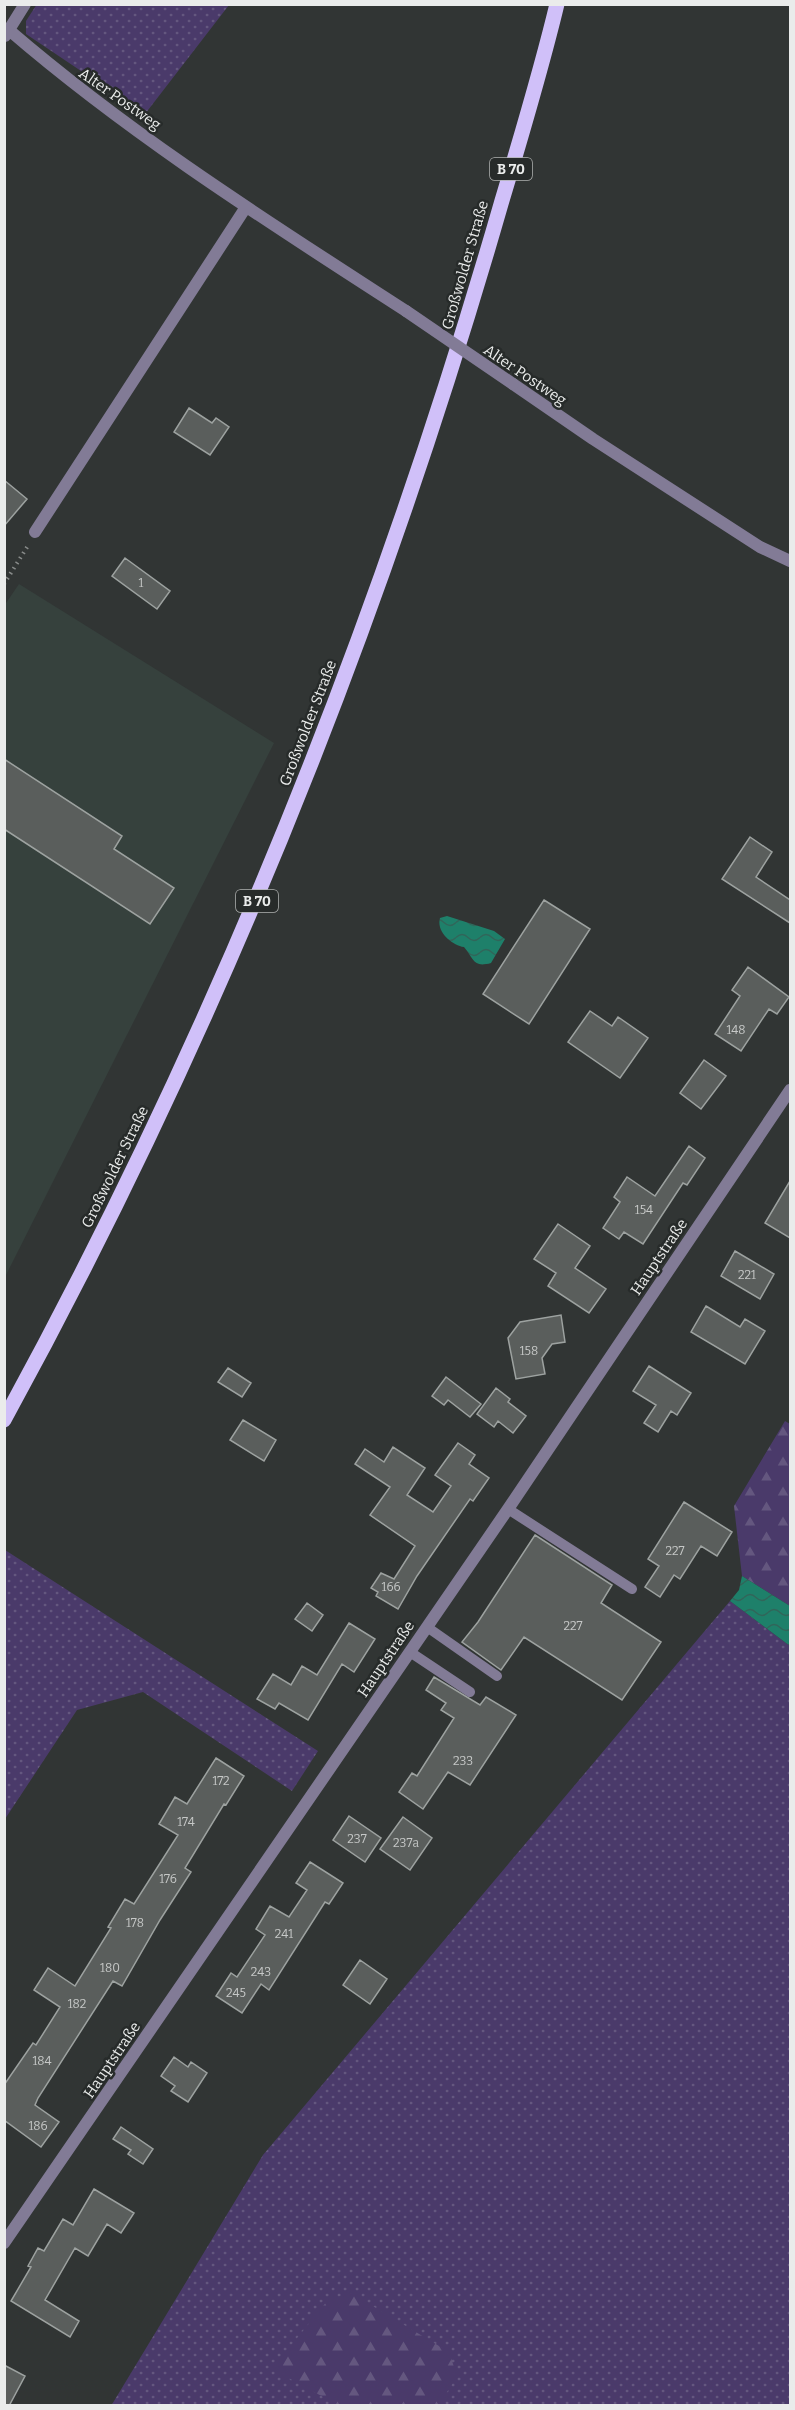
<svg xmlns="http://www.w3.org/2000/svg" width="795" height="2410" viewBox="0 0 795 2410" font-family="Bitter,serif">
  <defs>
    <pattern id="grass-dots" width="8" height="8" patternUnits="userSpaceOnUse" patternTransform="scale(1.5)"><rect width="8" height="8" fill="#4a3a6a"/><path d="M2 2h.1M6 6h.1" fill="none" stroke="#64577f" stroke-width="1.8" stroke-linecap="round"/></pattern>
    <pattern id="forest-firs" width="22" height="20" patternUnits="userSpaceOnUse" patternTransform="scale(1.5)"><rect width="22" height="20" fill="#4a3a6a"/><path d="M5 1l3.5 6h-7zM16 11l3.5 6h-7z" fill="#64577f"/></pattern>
    <pattern id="water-waves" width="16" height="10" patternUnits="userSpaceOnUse" patternTransform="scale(1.5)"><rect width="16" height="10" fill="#1e806a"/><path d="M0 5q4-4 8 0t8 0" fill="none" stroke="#30665a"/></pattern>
  </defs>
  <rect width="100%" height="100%" fill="#313534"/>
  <path fill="#36413d" d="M19,584L274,743L5,1277L4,606Z"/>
  <path fill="url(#grass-dots)" d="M37,4H229V5L145,114L26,34V21Z
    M5,1550L318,1751L292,1791L143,1692L77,1710L5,1819Z
    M730,1601L790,1646V2405L111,2406L263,2155Z"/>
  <path fill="url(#forest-firs)" d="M785,1421L790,1424V1606L742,1576L734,1506Z
    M351,2293L449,2352L457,2376L439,2405H338L272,2369L328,2300Z"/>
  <path fill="url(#water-waves)" d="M447,916L494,931L505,939L491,963C473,968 474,959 464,947C452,945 436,932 440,918Z
    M742,1576L790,1606V1646L730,1601L739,1590Z"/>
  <path fill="#5a5e5c" stroke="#9da2a0" stroke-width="1.5" d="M189,408L212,423L216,418L229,427L210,455L174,432Z
    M4,480L27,499L4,526Z
    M125,558L170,591L157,609L112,576Z
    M4,759L122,836L114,849L174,888L150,924L4,829Z
    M750,837L772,852L756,877L790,900V923L722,879Z
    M544,900L590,929L529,1024L483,994Z
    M748,967L789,997L777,1014L769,1009L741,1051L715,1034L740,996L732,990Z
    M590,1011L612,1026L618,1017L648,1038L620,1078L568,1042Z
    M704,1060L726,1076L701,1109L680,1093Z
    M689,1146L705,1158L687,1185L683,1183L643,1244L624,1232L619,1239L603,1228L620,1202L614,1197L627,1177L655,1196Z
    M790,1181V1238L765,1223Z
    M558,1224L590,1246L575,1268L606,1289L589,1313L548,1286L556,1273L534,1259Z
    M735,1251L774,1274L760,1299L721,1276Z
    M706,1306L740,1327L745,1319L765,1331L745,1364L691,1332Z
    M561,1315L565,1342L552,1344L542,1358L545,1374L516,1379L508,1338L520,1322Z
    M649,1366L691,1393L677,1415L671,1411L658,1432L644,1423L656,1405L633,1391Z
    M228,1368L251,1383L242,1397L218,1382Z
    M446,1377L481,1404L470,1417L448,1400L444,1405L432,1396Z
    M496,1388L510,1399L508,1402L526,1416L513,1433L498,1421L494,1427L477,1414Z
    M243,1420L276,1440L264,1461L230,1440Z
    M458,1443L475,1455L469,1464L489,1478L473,1501L470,1499L417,1576L398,1609L376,1596L378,1592L371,1588L381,1573L394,1579L415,1546L370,1515L390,1487L355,1464L365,1449L384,1462L393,1447L425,1468L407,1495L433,1512L451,1486L435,1475Z
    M684,1502L732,1532L717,1556L701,1546L680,1579L674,1575L660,1597L645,1587L659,1566L648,1559Z
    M535,1535L612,1585L601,1603L661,1642L622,1700L524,1637L501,1670L462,1642L478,1622Z
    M307,1603L323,1615L312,1631L295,1619Z
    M349,1623L375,1639L354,1672L342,1664L308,1720L279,1703L275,1709L257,1699L273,1674L291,1685L302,1666L317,1675Z
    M434,1677L480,1705L486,1697L516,1715L470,1785L448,1772L423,1809L399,1792L412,1773L417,1776L454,1718L441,1710L446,1703L426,1690Z
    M216,1758L244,1776L226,1805L224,1804L185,1868L191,1872L160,1920L122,1986L113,1981L38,2098L35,2105L59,2122L41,2147L4,2120V2085L33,2043L36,2045L60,2007L34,1990L48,1968L75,1986L111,1928L108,1927L125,1899L134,1904L178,1835L159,1824L175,1797L187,1804Z
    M349,1816L381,1838L365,1862L333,1840Z
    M403,1817L432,1838L410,1870L380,1849Z
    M310,1862L343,1883L329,1904L325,1902L269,1990L261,1984L242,2013L216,1996L231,1973L237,1977L265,1935L256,1929L270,1906L289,1917L307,1890L296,1883Z
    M360,1960L387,1979L370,2004L343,1985Z
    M174,2057L188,2067L191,2062L207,2073L188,2102L171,2091L175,2086L161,2076Z
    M121,2127L153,2149L143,2164L128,2154L131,2150L113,2139Z
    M94,2189L134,2213L121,2233L107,2224L88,2256L75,2248L45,2300L79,2321L70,2337L11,2301L31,2267L28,2266L38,2248L44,2251L63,2219L73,2225Z
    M4,2365L25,2376L9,2406H4Z"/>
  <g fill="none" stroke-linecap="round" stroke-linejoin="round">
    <path stroke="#888b8a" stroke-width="4" stroke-dasharray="1.5 4.5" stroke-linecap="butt" d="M4,584L29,544"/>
    <path stroke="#827b96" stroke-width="10" d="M508,1509L632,1589
      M427,1627L497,1676
      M410,1652L470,1692"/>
    <path stroke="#827b96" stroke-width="12" d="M9,30C132,136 270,223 406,311
      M5,36L25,4
      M513,384L593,439L760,547L790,561
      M35,532L246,207
      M4,2243L508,1509L790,1090"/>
    <path stroke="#d0c0f9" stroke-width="15" d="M4,1420C216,1033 379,627 501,204C521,137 541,71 557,4"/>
    <path stroke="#827b96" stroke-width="12" d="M406,311L513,384"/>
  </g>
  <g text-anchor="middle" stroke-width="5" stroke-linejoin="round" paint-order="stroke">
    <g font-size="12" fill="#c6c8c7">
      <text x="141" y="587">1</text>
      <text x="736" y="1034">148</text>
      <text x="644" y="1214">154</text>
      <text x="747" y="1279">221</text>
      <text x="529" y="1355">158</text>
      <text x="675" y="1555">227</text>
      <text x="391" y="1591">166</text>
      <text x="573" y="1630">227</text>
      <text x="463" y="1765">233</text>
      <text x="221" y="1785">172</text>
      <text x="186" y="1826">174</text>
      <text x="357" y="1843">237</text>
      <text x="406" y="1847">237a</text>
      <text x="168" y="1883">176</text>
      <text x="135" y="1927">178</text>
      <text x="284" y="1938">241</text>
      <text x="110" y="1972">180</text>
      <text x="261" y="1976">243</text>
      <text x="236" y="1997">245</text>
      <text x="77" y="2008">182</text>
      <text x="42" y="2065">184</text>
      <text x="38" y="2130">186</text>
    </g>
    <g fill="#272b2a" stroke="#b0b2b1" stroke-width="1.5">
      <rect x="490" y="158" width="42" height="22" rx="4.5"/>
      <rect x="236" y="890" width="42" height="22" rx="4.5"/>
    </g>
    <g font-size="14" font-weight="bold" fill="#eaeceb">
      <text x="511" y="174">B 70</text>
      <text x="257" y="906">B 70</text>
    </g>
    <g font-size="15" fill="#eaeceb" stroke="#272b2a">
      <text transform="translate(120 99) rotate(35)" y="5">Alter Postweg</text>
      <text transform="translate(465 265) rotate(-74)" y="5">Großwolder Straße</text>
      <text transform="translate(525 375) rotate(34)" y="5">Alter Postweg</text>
      <text transform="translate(308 723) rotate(-69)" y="5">Großwolder Straße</text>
      <text transform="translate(115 1167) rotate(-64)" y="5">Großwolder Straße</text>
      <text transform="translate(659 1257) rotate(-56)" y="5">Hauptstraße</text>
      <text transform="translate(386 1659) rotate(-56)" y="5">Hauptstraße</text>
      <text transform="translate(112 2060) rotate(-56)" y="5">Hauptstraße</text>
    </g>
  </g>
  <rect width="795" height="2410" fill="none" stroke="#eaeceb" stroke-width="12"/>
</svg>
